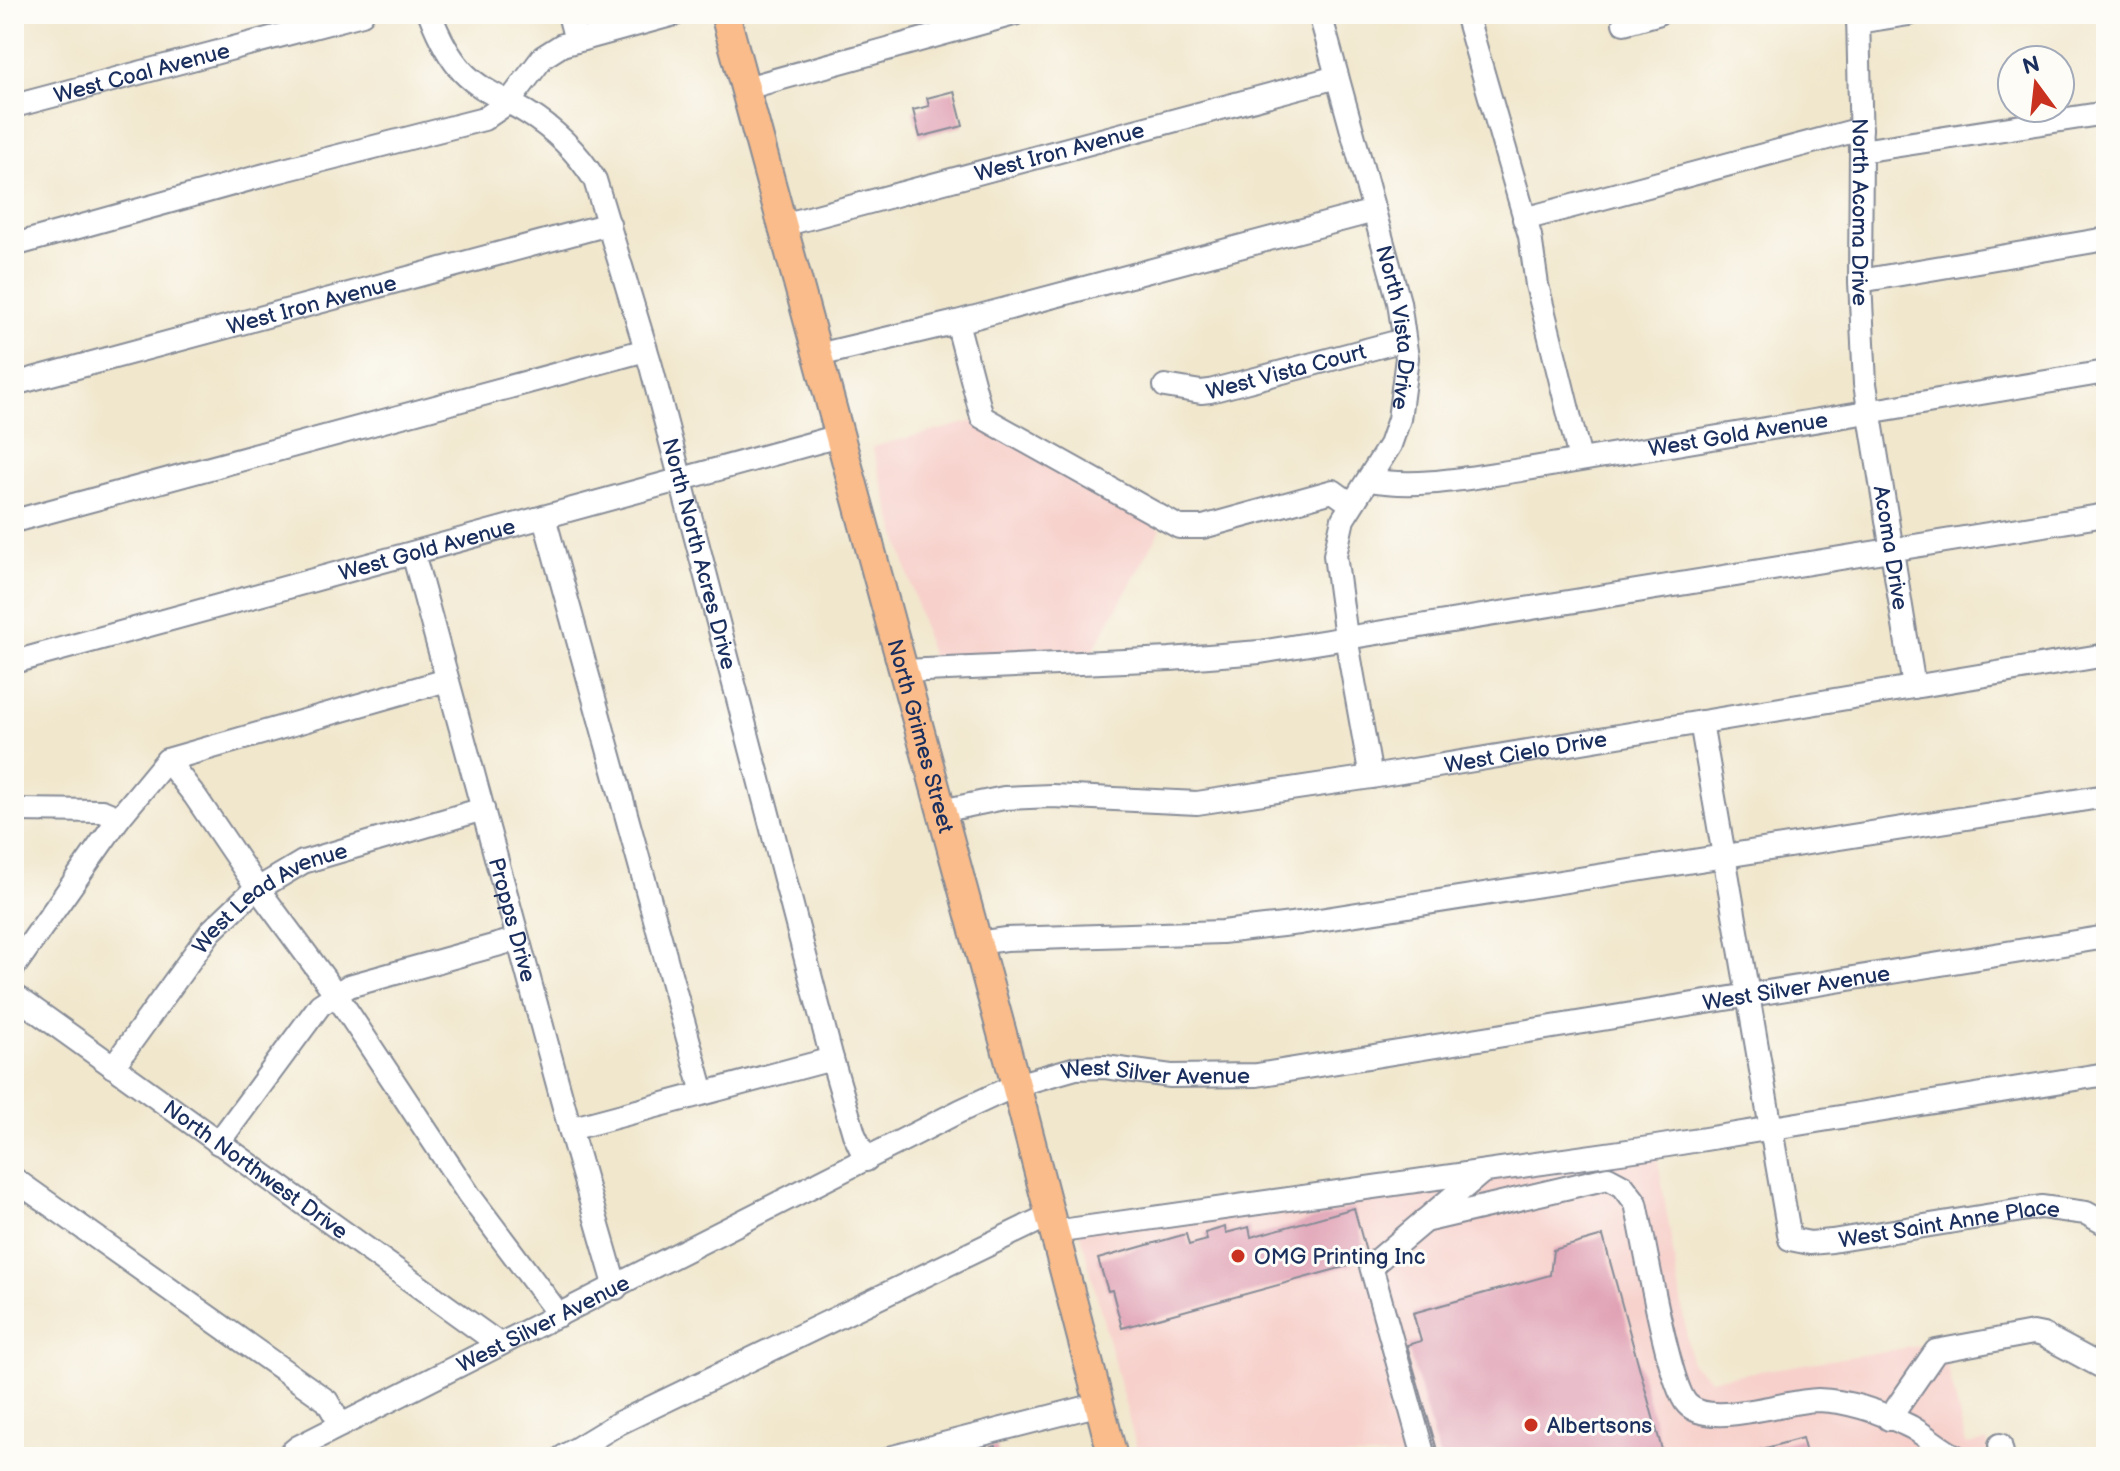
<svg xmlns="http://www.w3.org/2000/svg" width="2120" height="1471" viewBox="0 0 2120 1471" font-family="'Balsamiq Sans',sans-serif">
  <rect width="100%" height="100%" fill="#fdfcf7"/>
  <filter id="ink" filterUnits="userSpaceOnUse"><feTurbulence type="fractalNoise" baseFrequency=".0125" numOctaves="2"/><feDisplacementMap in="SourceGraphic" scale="16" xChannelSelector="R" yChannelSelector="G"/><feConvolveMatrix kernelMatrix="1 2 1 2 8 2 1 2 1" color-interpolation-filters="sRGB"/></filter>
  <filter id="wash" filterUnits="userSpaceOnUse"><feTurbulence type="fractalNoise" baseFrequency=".006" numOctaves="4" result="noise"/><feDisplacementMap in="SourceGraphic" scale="32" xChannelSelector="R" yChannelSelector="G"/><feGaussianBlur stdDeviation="1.8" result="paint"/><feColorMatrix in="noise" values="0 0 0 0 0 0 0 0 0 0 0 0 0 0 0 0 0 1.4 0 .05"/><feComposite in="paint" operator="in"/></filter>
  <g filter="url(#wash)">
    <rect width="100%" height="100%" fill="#f1e7cd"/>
    <path fill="#f7d0cb" d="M974,421L1161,529L1093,651L932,659L872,447Z
      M1656,1147L1691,1362L1710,1379L1942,1342L1966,1445L1987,1441L1991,1457H1139L1079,1228Z"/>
    <g id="blocks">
      <path fill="#df9eb2" d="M954,91L963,126L920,137L913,110L929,106L927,98Z
        M1354,1208L1366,1252L1349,1257L1351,1265L1122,1328L1112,1290L1108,1291L1098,1259L1186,1234L1189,1245L1207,1240L1205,1233L1225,1227L1226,1233L1249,1227L1251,1237Z
        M1603,1236L1664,1457H1439L1407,1345L1421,1341L1413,1313L1550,1275L1553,1250Z
        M1802,1438L1807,1457H1737V1456Z
        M996,1446L999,1457H959V1456Z"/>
    </g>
  </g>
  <g filter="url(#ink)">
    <use href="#blocks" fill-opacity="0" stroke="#868b96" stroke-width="2"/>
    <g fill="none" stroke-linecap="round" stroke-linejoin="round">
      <g stroke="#868b96" stroke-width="26">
        <g id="minor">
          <path id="s1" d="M430,14C438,35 448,56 463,72C480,90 506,100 526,112C554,129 578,153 595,180L651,366L832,1059L854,1134L866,1160"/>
          <path d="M569,14L576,41"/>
          <path id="s2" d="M1320,14L1399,302L1407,358L1399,419L1390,445L1343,519L1335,555L1346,637L1371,777"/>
          <path d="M1466,14L1530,236L1537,285L1580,459"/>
          <path id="s3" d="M1858,14L1861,151L1860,281L1865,384L1914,687"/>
          <path d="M1858,22L1909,14"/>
          <path d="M1624,23L1657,14"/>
          <path d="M746,88L1014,14"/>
          <path id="s4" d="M14,106L362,14"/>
          <path d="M1861,151L2106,113"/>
          <path d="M1524,219L1861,129"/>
          <path id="s5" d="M783,225L1337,77"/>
          <path d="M14,245L272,173L484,119L509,102L543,57L562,45L675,14"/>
          <path d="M1860,281L2106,239"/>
          <path d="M957,322L982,417L1179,527H1203L1333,491L1351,504"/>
          <path d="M818,355L957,322L1374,211"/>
          <path id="s6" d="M14,384L609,224"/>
          <path id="s7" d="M1165,386L1201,392L1210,391L1404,340"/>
          <path id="s8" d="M1370,480C1420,489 1471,477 1521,470L2106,372"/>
          <path d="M544,517L703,1093"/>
          <path d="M14,521L646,350"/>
          <path id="s9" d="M413,553L570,1129L616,1288"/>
          <path id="s10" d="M14,662L839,436"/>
          <path d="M903,671L1170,659L1260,652L2106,515"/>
          <path id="s11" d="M1701,722L1790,1239L1810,1243L1832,1241L2041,1207L2086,1213L2106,1224"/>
          <path d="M167,760L195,796L258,889L335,993L469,1195L559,1315"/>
          <path d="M14,810L102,811L119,818"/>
          <path id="s12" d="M941,811L1004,798L1052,796L1197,803L1371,777L2106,655"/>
          <path d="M977,943L1006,939L1222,932L1300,923L2106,796"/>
          <path d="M14,967L119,818L167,760L447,680"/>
          <path id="s13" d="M14,995L499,1344"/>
          <path id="s14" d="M113,1067L211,931L251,893L303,862L483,809"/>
          <path d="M570,1129L832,1059"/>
          <path d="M218,1143L320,1005L349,986L518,939"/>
          <path d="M14,1179L327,1401L341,1425"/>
          <path d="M1424,1221L1608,1178L1623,1186L1636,1203C1644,1239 1668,1384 1687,1404C1710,1429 1787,1400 1818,1400C1849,1401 1883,1413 1911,1427C1927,1436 1940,1449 1957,1457"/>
          <path d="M1054,1232L1656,1147L2106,1074"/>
          <path d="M1889,1419L1936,1351L2033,1333L2043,1335L2106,1369"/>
          <path d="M2000,1445L2003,1457"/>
          <path id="s15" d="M286,1457L298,1447C518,1335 740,1225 960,1111L1016,1085L1076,1068L1105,1067L1171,1076L1257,1075L2106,937"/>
          <path d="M563,1457L619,1423L1050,1215"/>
          <path d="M893,1457L1100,1404"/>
          <path d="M1424,1457L1371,1266L1481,1173"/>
        </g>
      </g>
      <g stroke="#868b96" stroke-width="32">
        <g id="major">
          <path id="s16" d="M725,14L1016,1085L1113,1457"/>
        </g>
      </g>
      <use href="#minor" stroke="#fff" stroke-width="22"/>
      <use href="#major" stroke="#f9bc8a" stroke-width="28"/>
    </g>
  </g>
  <g fill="#c8321e" stroke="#fdfcf7" stroke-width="3">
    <circle cx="1238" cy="1256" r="8"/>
    <circle cx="1531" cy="1425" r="8"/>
  </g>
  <g text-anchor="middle" stroke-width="6" stroke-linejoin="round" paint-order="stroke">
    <g font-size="22" fill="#1b2f5e" stroke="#fdfcf7">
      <text dy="8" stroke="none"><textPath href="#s4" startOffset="132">West Coal Avenue</textPath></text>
      <text dy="8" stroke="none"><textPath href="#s5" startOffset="286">West Iron Avenue</textPath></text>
      <text dy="8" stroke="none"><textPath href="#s3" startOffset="198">North Acoma Drive</textPath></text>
      <text dy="8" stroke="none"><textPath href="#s6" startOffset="308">West Iron Avenue</textPath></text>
      <text dy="8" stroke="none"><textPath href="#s2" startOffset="324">North Vista Drive</textPath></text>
      <text dy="8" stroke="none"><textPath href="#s7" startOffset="124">West Vista Court</textPath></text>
      <text dy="8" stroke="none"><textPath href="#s8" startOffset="372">West Gold Avenue</textPath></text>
      <text dy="8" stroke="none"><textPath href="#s10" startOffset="428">West Gold Avenue</textPath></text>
      <text dy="8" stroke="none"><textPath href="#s3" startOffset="536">Acoma Drive</textPath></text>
      <text dy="8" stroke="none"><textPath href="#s1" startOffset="628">North North Acres Drive</textPath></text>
      <text dy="8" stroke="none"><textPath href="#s16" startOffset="748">North Grimes Street</textPath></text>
      <text dy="8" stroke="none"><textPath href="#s12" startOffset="590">West Cielo Drive</textPath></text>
      <text dy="8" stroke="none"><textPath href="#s14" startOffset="236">West Lead Avenue</textPath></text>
      <text dy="8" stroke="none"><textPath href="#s9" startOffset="380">Propps Drive</textPath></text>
      <text dy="8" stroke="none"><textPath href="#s15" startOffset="1610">West Silver Avenue</textPath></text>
      <text dy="8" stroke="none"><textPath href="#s15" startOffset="962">West Silver Avenue</textPath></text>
      <text dy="8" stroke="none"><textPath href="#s13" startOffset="298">North Northwest Drive</textPath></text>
      <text dy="8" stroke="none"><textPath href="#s11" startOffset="686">West Saint Anne Place</textPath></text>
      <text dy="8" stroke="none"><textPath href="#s15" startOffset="290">West Silver Avenue</textPath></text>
    </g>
    <g font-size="22" fill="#1b2f5e" stroke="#fdfcf7" text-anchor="start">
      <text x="1254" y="1264">OMG Printing Inc</text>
      <text x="1547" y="1433">Albertsons</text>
    </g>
  </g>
  <rect width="2120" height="1471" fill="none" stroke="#fdfcf7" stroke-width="48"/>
  <g transform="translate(2036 84) rotate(345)"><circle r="38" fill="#fdfcf7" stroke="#a3aaba" stroke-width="2"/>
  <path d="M0-6L14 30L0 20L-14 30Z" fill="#c8321e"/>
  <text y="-12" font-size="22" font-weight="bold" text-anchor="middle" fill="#1b2f5e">N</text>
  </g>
</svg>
